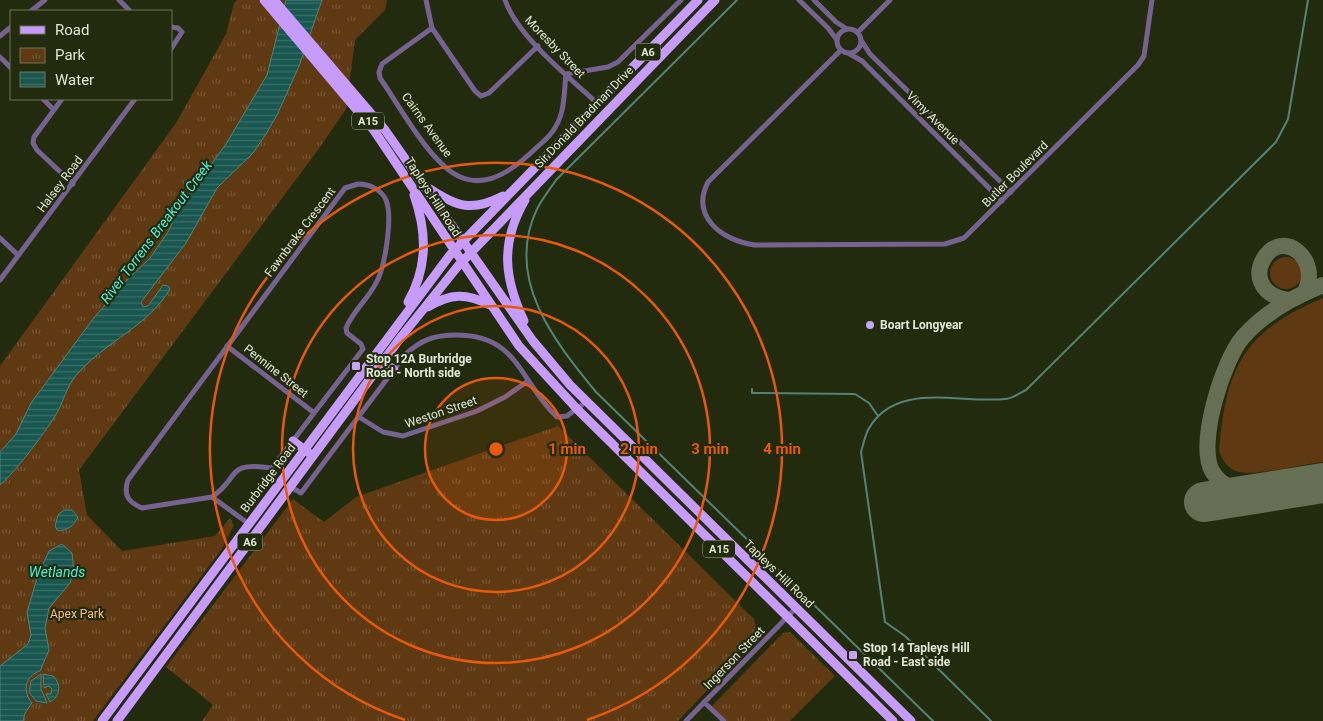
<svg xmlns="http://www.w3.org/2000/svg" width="1323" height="721" viewBox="0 0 1323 721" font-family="Roboto,sans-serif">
  <defs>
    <pattern id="park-tufts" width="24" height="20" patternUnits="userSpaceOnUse" patternTransform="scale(1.25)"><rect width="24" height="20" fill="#5e3911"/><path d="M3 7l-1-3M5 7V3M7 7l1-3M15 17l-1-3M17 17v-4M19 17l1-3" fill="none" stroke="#755633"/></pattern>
    <pattern id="water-rules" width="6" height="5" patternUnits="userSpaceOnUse" patternTransform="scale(1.25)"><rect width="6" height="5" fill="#18574f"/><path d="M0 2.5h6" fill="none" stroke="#396f68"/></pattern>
  </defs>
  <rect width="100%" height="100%" fill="#222b0d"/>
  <path fill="#5e3911" d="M1270 273a16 16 0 1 1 32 0a16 16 0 1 1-32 0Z
    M1323,298V462C1305,464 1254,476 1239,472C1228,469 1222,461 1219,450C1226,367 1244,331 1323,298Z"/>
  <path fill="url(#park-tufts)" d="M237,0H387L385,10L355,40L346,109L318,150L79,470L87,515L122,551L215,536L230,518L234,525L221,550L93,721H0V366L176,123L226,34L234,3Z
    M558,426L754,619L758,637L678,721H202L213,705L166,667L293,499L324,522L356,497Z
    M790,632L835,676L790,721H727L712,706L783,633Z"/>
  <path fill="url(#water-rules)" stroke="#548278" d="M286,0H322L299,66L278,113L266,134L253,153L217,188L186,243L141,302L143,307L148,306L163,285L168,286L170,289C148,326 107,341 79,372C69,382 65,396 59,409C51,425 14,474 0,485V452L16,434L31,403L93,319L125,282L150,258L168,232L180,207L226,144L267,75Z
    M64,510H72L78,517C74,526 68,530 58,531L55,526L58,515Z
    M62,544L72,553L74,572L70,583L49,608L45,628L49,650L40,671C25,676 22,691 32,703L25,713L23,721H0V666L28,644L31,635L27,612L38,575L49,551Z
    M41,674V689L47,703L36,701L29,692L31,681Z
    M43,674L53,676C62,685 60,696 50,702L46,694H51L52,689L49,686L44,688Z"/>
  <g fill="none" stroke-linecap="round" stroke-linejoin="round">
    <path stroke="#548278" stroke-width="2" d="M737,0L556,180C550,189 542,199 537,209C504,278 554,341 596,392L803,594
      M752,389V393L855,394L869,403L878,416
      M810,601L933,721
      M991,721L905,636L885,622L861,452C863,445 865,436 868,430C895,380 961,404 1005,399C1012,399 1020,393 1026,390L1276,142L1288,119L1308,0"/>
    <path stroke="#666e54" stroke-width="16" d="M1288,300C1276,298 1266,294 1261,282C1258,274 1259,267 1263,260C1282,226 1323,260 1304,293
      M1258,493C1239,492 1222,488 1212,471C1197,443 1223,360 1243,337C1265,312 1293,297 1323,285"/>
    <path stroke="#666e54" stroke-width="40" d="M1204,502L1323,483"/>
    <path stroke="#766291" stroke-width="5" d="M119,0L130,11
      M426,0L432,28L475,91L481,96L489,93L538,46
      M505,0C518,37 569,77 598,104
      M799,0L828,28L837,40
      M814,0L836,22L847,29
      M31,11L45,0
      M171,27L178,28L182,32L171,49
      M432,28L382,64L379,72L380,78C398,104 420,144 443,165C476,197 509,174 535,149C543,142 552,135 556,126C565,111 564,91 566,74
      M837 41a12 12 0 1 1 24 0a12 12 0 1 1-24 0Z
      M858,32L890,0
      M0,36L11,27
      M861,40L870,54L1011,192
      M841,50L708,182C690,217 723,241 755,245L945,244L964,238L1138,65L1144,56L1152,0
      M848,53L862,61L1002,201
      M0,57L11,68
      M566,74L608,67L618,62L681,0
      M43,99L54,110
      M62,99L34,137L33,143L37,150L73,184
      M358,184C369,184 381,189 386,200C393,217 385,268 376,283C368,299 353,311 346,328L347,333L361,344L363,349L272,468C225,461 241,477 212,497L142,508C128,502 123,495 128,480L345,188Z
      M0,238L18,255
      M0,280L135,99
      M227,346L313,412
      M359,417L383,432L403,436L477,411L505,397L528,381
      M291,487L301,493L405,355C420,340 435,335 456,335C519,335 519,381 557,417L567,416L587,401
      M212,497L249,524
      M704,702L724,721
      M686,721L796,608"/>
    <path stroke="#c69bfc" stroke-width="9" d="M264,0L373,129L519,346L578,410L893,721
      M274,0L385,130L533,341L570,385L911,721
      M430,189C457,207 472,212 503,196
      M408,302C428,267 427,232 414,195
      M428,307C451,293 466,293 490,305
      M524,321C504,278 500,243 525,200
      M383,362L394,370
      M293,441L309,453
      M102,721L450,255L698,0
      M117,721L401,337L458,266L715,0"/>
  </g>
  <circle cx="496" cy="449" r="71" fill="#e8590c" fill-opacity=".12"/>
  <g fill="none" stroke="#e8590c" stroke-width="2.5">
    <circle cx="496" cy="449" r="71"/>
    <circle cx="496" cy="449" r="143"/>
    <circle cx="496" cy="449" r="214"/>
    <path d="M405 720A286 286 0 1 1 587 720"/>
  </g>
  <g fill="#c6a6f0" stroke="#222b0d" stroke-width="2">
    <circle cx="870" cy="325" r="5"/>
    <rect x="351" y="361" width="10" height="10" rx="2.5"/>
    <rect x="848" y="650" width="10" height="10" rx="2.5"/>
  </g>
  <g text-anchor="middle" stroke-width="4.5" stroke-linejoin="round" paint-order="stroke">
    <g fill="#222b0d" stroke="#a8af9a" stroke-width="1">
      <rect x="635.5" y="43.5" width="25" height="17" rx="4"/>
      <rect x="352" y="112.5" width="32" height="17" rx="4"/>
      <rect x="237.5" y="533.5" width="25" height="17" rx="4"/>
      <rect x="703" y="540.5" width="32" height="17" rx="4"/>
    </g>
    <g font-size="11" font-weight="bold" fill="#e1e8d6">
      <text x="648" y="56">A6</text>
      <text x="368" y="125">A15</text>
      <text x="250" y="546">A6</text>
      <text x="719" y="553">A15</text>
    </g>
    <g font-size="12" fill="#e1e8d6" stroke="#222b0d">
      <text transform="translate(555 47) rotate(46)" y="4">Moresby Street</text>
      <text transform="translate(584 117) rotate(-46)" y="4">Sir Donald Bradman Drive</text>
      <text transform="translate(933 118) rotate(45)" y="4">Vimy Avenue</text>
      <text transform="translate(427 125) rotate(54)" y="4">Cairns Avenue</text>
      <text transform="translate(1015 174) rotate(-45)" y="4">Butler Boulevard</text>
      <text transform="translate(60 184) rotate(-53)" y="4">Halsey Road</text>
      <text transform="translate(433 197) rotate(57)" y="4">Tapleys Hill Road</text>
      <text transform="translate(300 232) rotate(-53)" y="4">Fawnbrake Crescent</text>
      <text transform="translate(276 371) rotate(38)" y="4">Pennine Street</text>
      <text transform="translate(441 412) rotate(-19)" y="4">Weston Street</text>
      <text transform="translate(268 478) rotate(-53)" y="4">Burbridge Road</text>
      <text transform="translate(779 574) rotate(44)" y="4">Tapleys Hill Road</text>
      <text transform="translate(734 658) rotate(-46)" y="4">Ingerson Street</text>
    </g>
    <g font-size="12" font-weight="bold" fill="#e1e8d6" stroke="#222b0d" text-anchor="start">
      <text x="880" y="329">Boart Longyear</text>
      <text x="366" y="363">Stop 12A Burbridge<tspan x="366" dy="14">Road - North side</tspan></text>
      <text x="863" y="652">Stop 14 Tapleys Hill<tspan x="863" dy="14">Road - East side</tspan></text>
    </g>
    <g font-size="12" fill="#febc7e" stroke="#222b0d">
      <text x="77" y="618">Apex Park</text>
    </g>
    <g font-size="14" font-style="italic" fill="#49efdc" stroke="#222b0d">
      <text transform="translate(156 232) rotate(-53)" y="5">River Torrens Breakout Creek</text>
      <text x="57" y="577">Wetlands</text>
    </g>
  </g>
  <circle cx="496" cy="449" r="8" fill="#e8590c" stroke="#222b0d" stroke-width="2.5"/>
  <g font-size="15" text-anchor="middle" font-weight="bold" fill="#e8590c" stroke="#222b0d" stroke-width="4.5" stroke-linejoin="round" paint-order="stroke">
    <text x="567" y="454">1 min</text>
    <text x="639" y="454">2 min</text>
    <text x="710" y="454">3 min</text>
    <text x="782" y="454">4 min</text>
  </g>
  <rect x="10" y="10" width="162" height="90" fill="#222b0d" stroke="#6e775d"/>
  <rect x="20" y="26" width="25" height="8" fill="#c69bfc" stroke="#6e775d"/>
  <text x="55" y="35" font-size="15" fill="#e1e8d6">Road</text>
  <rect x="20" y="48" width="25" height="15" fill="url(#park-tufts)" stroke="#6e775d"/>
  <text x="55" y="60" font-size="15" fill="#e1e8d6">Park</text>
  <rect x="20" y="72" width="25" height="15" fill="url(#water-rules)" stroke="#6e775d"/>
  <text x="55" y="85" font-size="15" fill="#e1e8d6">Water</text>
</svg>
